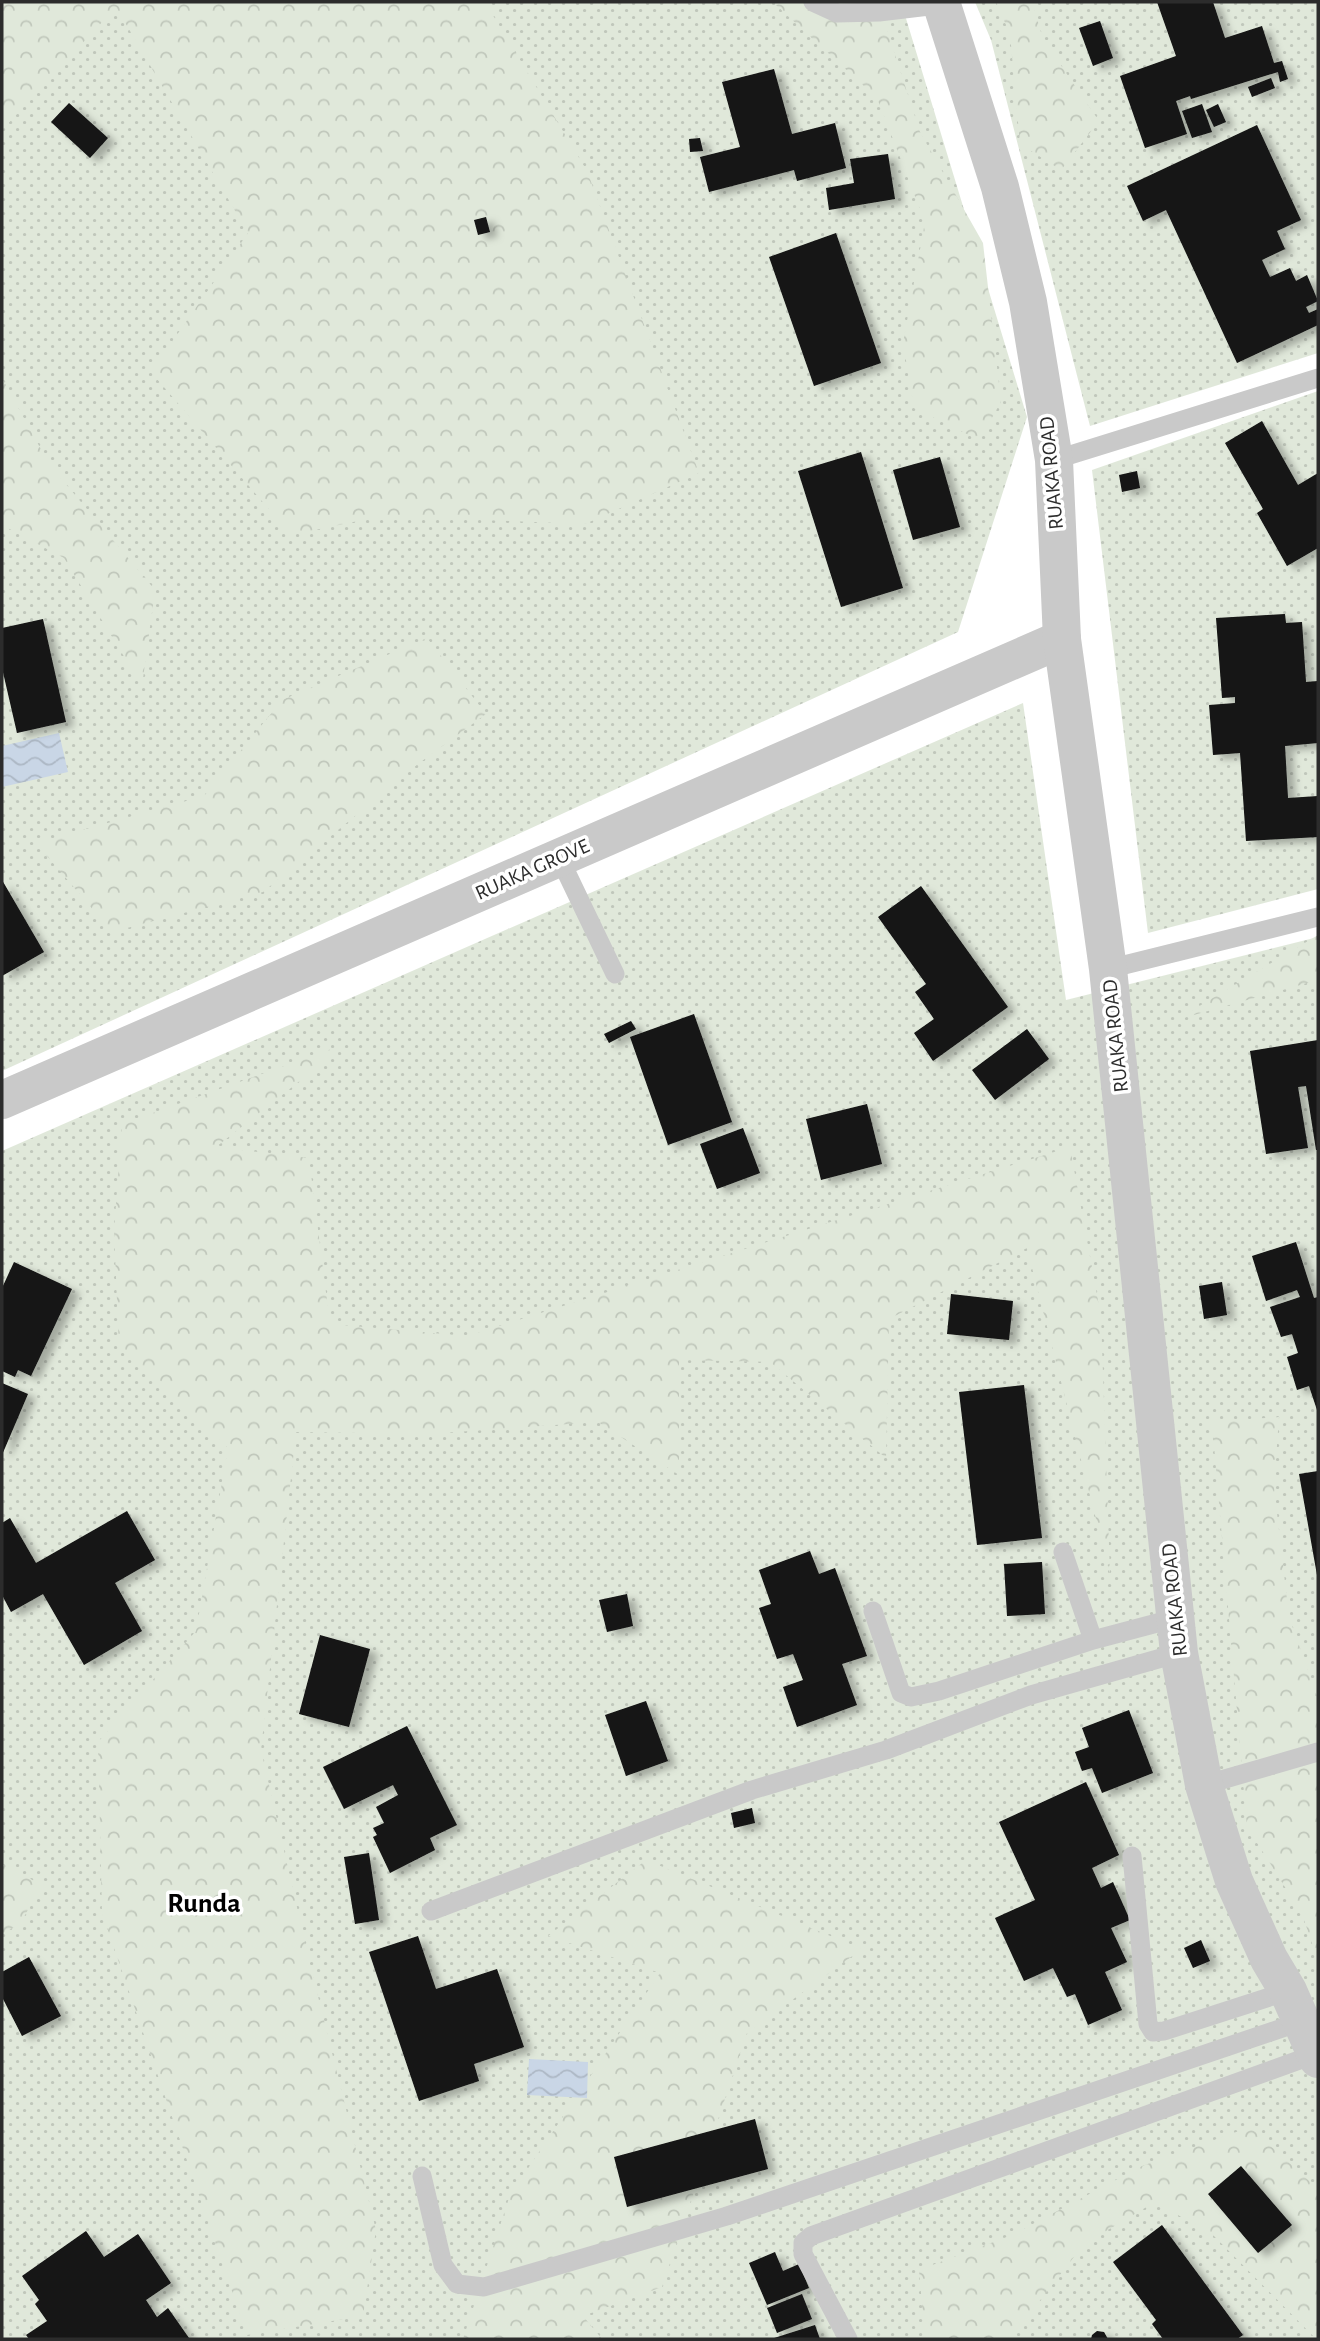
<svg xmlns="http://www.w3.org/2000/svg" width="1320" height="2341" viewBox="0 0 1320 2341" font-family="'Alegreya Sans',sans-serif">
  <defs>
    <pattern id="green-dots" width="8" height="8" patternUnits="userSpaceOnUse" patternTransform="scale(1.75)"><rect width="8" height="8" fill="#e0e8da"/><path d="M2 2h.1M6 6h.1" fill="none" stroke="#c0c7bb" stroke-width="1.8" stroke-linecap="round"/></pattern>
    <pattern id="forest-crowns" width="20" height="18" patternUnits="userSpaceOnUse" patternTransform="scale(1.75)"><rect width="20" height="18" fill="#e0e8da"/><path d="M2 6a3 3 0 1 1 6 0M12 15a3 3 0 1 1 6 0" fill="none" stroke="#c0c7bb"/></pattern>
    <pattern id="water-waves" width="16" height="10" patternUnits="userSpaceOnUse" patternTransform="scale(1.75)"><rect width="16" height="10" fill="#c9d6e6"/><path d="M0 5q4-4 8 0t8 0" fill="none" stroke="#adb8c5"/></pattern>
    <filter id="shadow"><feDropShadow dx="8" dy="4.5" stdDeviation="3.5" flood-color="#0004"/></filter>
  </defs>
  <rect width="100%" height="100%" fill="#fff"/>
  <path fill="url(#green-dots)" d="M2,2H901L1027,417L958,632L2,1071Z
    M975,2H1318V353L1090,426L991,40Z
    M1318,391V889L1148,933L1092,470Z
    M1023,703L1066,1000L1318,937V2339H2V1151Z"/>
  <path fill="url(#forest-crowns)" d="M2,2H485L587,171L699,473L585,524L382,516L291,535L151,372L248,233L116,7L2,130Z
    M775,2H878L920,132L983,243L1001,402L979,440L914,408L903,343L925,222L877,98L776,5Z
    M996,2H1032L1043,39L1099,121L1061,170L1020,144L1010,34Z
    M2,378L49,464L155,590L142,686L64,558L2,525Z
    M427,638L486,714L418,764L263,892L112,932L36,843L204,796L282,700Z
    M1318,935V980L1176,1020Z
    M348,1043L216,1147L309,1158L330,1324L467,1336L1070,1147L1101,1317L1110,1574L1027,1248L889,1319L886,1458L770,1362L679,1360V1475L598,1422L427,1434L296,1432L261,1750L310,1964L376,2230L363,2316L247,2335L102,1913L98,1742L196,1631L228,1448L119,1347L114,1231L122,1124Z
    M1279,1417L1274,1487L1289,1617L1318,1699V1961L1302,1914L1247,1827L1212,1422Z
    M646,1860L862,1949L747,2033L662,2287L583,2316L602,2339H463L510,2195L660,1973L548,1936Z
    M2,1864L42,1885L20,1924L2,1934Z
    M1250,2127L1318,2189V2339H1316L1213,2235L1155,2202L1084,2244L1010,2339H925L919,2270L1012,2235L1142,2166Z"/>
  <path fill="url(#water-waves)" d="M59,733L68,772L2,787V746Z
    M529,2059L588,2062L587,2098L527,2095Z"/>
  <path fill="#131313" filter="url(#shadow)" d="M1157,2H1213L1225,38L1262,26L1274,63L1282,61L1288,79L1280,82L1278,72L1191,99L1190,96L1176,101L1187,134L1145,148L1120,76L1176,56Z
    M1100,21L1113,58L1093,66L1079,28Z
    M774,69L792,134L835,123L846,168L797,181L794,170L709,192L700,157L740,147L722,82Z
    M1271,78L1275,88L1252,97L1248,87Z
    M69,103L108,138L90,158L51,122Z
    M1202,104L1212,132L1192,138L1182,111Z
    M1218,104L1226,122L1214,127L1206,110Z
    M1257,125L1301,220L1277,231L1285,249L1262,260L1270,277L1290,268L1296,281L1307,275L1318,301L1306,307L1309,313L1318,309V325L1237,363L1166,210L1143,221L1127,186Z
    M700,138L703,151L690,152L689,139Z
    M888,154L895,199L829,210L826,188L854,183L850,159Z
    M486,217L490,232L478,235L474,220Z
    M836,233L881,363L814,386L769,257Z
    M1262,421L1298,485L1318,473V548L1287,566L1257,513L1263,509L1225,443Z
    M861,452L903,588L841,607L798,471Z
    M940,457L960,527L913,540L893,470Z
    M1137,471L1140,488L1122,492L1119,475Z
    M1285,614L1286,623L1302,622L1306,682L1318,681V743L1285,746L1288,798L1318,796V837L1246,841L1240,753L1213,755L1209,705L1235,703V697L1222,698L1216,618Z
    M43,619L66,722L17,733L2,668V628Z
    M2,880L44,952L2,976Z
    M921,886L1008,1007L933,1061L914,1033L934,1019L915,992L926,984L878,917Z
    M694,1014L732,1122L668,1145L630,1037Z
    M631,1021L636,1029L609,1043L604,1034Z
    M1027,1029L1049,1059L995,1100L972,1070Z
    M1318,1040V1150H1316L1306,1086L1298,1087L1308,1148L1266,1154L1250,1051Z
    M867,1104L882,1164L821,1180L806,1119Z
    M743,1128L760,1173L717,1189L700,1144Z
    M1296,1242L1314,1298L1318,1297V1413L1309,1386L1297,1390L1287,1357L1298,1353L1292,1334L1281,1337L1270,1307L1300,1297L1297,1290L1266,1301L1252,1256Z
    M14,1262L72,1289L31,1376L18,1370L15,1377L2,1371V1288Z
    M1222,1282L1227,1315L1204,1319L1199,1286Z
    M951,1294L1013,1301L1009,1340L947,1334Z
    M2,1383L28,1394L2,1455Z
    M1024,1385L1042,1538L977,1545L959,1392Z
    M1318,1471V1575H1317L1299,1474Z
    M127,1511L155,1560L115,1583L142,1631L84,1665L43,1594L11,1612L2,1595V1523L10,1518L36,1563Z
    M810,1551L819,1574L835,1568L867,1656L842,1664L857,1705L797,1727L783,1687L803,1680L793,1654L777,1659L759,1608L771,1604L759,1570Z
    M1042,1562L1045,1614L1007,1616L1004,1564Z
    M627,1594L633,1626L607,1632L599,1600Z
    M320,1635L370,1649L349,1727L299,1714Z
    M646,1701L668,1761L626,1776L605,1715Z
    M1129,1710L1153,1773L1102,1793L1092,1768L1082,1771L1075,1752L1089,1747L1082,1728Z
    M407,1726L457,1825L430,1838L435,1850L390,1873L373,1837L377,1835L373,1828L384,1823L376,1807L398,1795L393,1785L344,1809L323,1767Z
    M1086,1782L1119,1855L1092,1868L1101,1888L1113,1882L1130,1920L1111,1928L1127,1962L1105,1972L1122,2010L1088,2025L1075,1994L1067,1997L1053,1968L1024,1981L995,1918L1035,1900L999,1822Z
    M752,1808L755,1823L734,1828L731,1813Z
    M369,1853L379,1920L355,1924L344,1857Z
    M418,1936L436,1989L497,1969L524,2047L474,2064L479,2081L419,2101L369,1952Z
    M1201,1940L1210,1961L1193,1968L1184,1948Z
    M29,1957L61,2016L22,2036L2,1997V1972Z
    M755,2119L768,2169L627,2207L614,2157Z
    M1241,2166L1292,2225L1258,2253L1208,2194Z
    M1162,2225L1243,2335L1237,2339H1163L1152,2324L1156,2320L1113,2262Z
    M86,2231L104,2257L138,2234L171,2283L146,2300L157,2317L168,2308L189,2338L29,2339L26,2335L47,2321L35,2304L39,2300L22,2276Z
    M775,2252L783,2271L799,2264L809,2288L767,2305L749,2263Z
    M802,2294L812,2319L777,2333L767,2308Z
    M815,2325L820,2339H771Z
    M1097,2331L1104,2332L1108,2339H1091L1092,2335Z"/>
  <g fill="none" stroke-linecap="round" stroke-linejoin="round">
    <path stroke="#c9c9c9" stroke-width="19" d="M813,2L837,13L879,12L946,4
      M1054,460L1318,378
      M559,857L615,974
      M1108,969L1318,917
      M1063,1552L1093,1640
      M873,1611L901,1693L911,1697L939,1691L1093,1640L1176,1618
      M1204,1785L1318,1752
      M1132,1856L1148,2024L1153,2032L1164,2031L1288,1991
      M431,1911L752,1790L886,1750L1031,1695L1179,1653
      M422,2176L443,2265L457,2284L484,2287L727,2216L1300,2022
      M848,2339L803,2254V2243L811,2236L1316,2054"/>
    <path stroke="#c9c9c9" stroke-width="38" d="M2,1100L1062,639"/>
    <path stroke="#c9c9c9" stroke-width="38" d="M941,2L1000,187L1028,302L1054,460L1062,639L1108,969L1179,1653L1204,1785L1234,1881L1269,1959L1288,1991L1318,2059"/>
  </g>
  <g text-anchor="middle" stroke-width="7" stroke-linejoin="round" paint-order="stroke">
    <g font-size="21" fill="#2c2c2c" stroke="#fff">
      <text transform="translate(1051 473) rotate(-95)" y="7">RUAKA ROAD</text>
      <text transform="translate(532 869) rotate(-24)" y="7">RUAKA GROVE</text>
      <text transform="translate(1115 1036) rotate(-96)" y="7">RUAKA ROAD</text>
      <text transform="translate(1174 1600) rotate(-96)" y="7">RUAKA ROAD</text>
    </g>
    <g font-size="28" font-weight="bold" fill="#000" stroke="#fff">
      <text x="204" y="1912">Runda</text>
    </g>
  </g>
  <rect width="1320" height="2341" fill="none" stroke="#2c2c2c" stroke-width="7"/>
</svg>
